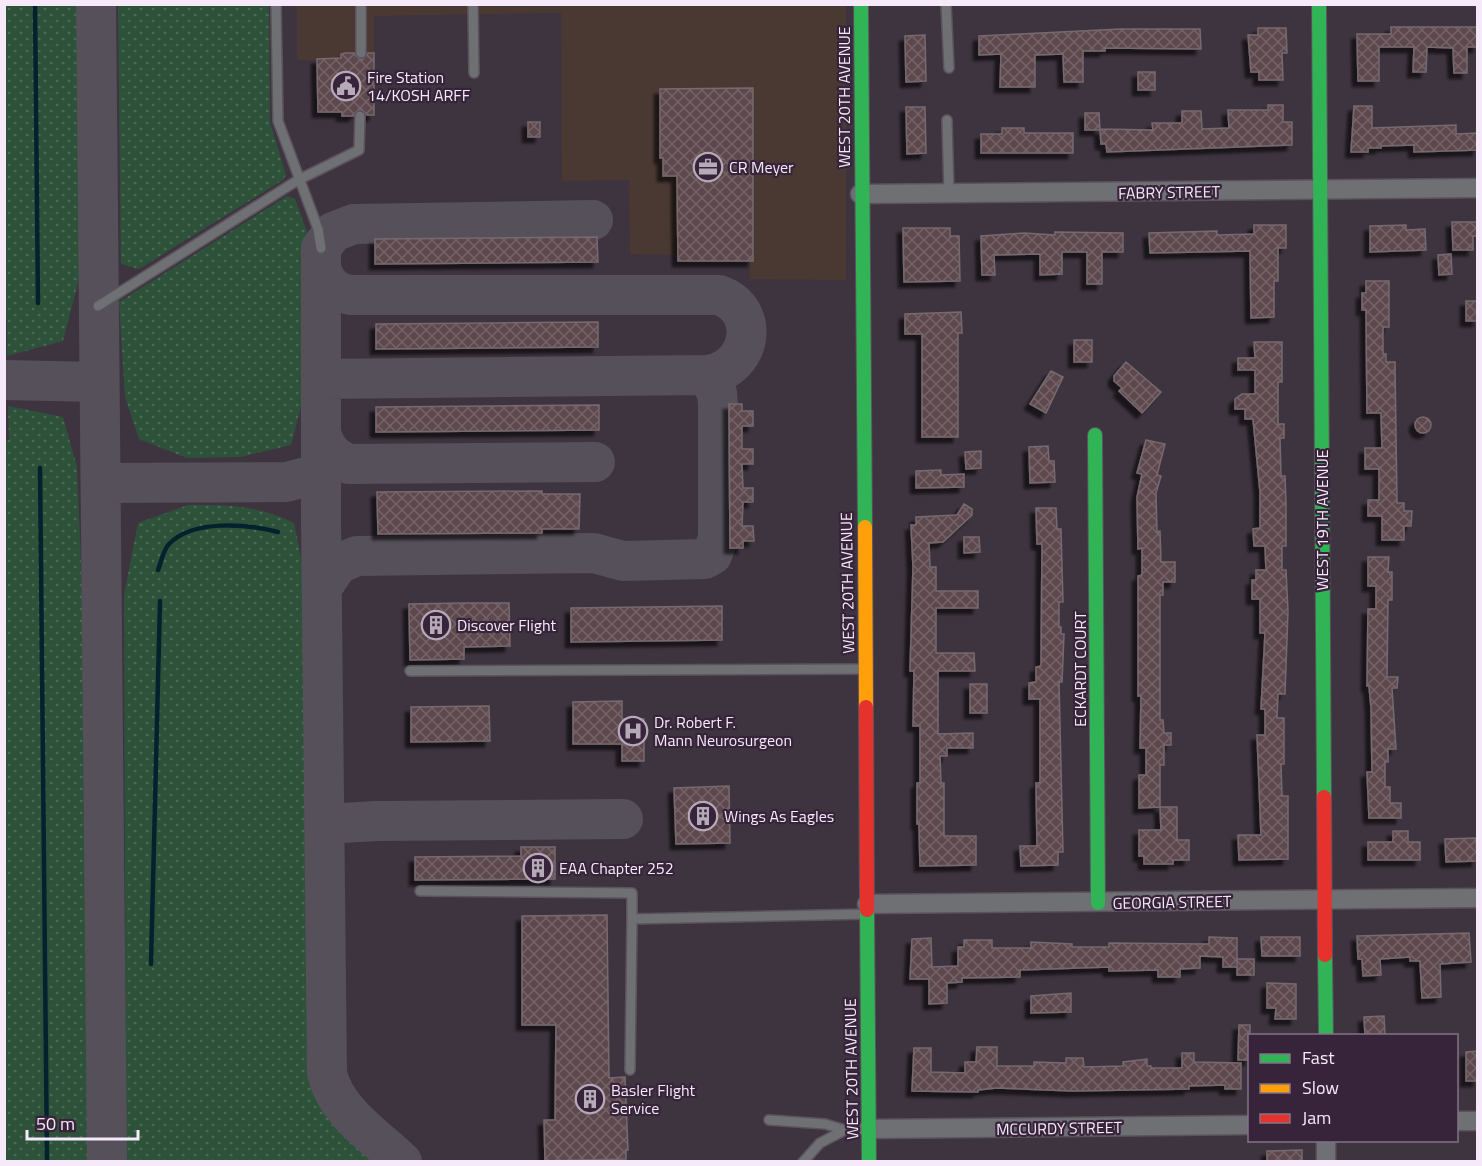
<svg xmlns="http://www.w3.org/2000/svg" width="1482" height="1166" viewBox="0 0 1482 1166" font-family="'Titillium Web',sans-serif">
  <defs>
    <pattern id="grass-dots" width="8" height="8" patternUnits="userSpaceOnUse" patternTransform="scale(1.5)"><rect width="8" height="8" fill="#2d5239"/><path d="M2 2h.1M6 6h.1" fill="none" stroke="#4c6b56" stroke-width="1.8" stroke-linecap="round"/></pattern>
    <pattern id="building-cross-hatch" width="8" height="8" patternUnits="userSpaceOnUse" patternTransform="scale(1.5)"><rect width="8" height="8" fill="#5d494d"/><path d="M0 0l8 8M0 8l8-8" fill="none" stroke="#756367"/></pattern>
    <filter id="shadow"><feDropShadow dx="-5.5" dy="5.5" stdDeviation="1.5" flood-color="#0009"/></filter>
  </defs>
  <rect width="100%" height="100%" fill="#3e3440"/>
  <path fill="#493932" d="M297,5H846V280L750,279L749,261H677V255L630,254L629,180L562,181L561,13L374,16V115L342,116V112H318L317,60H297Z"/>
  <path fill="url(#grass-dots)" d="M5,4L78,5L80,275L63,341L7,356V320L4,319Z
    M118,5H269L270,122L286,175L283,180L139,269L121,264Z
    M287,196L295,199L307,232L309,249L305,391L291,445L240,457L187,458L139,439L125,397L119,302Z
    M8,406L63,417L77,467L82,590H85L88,1161H5L4,441L9,440Z
    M188,505C226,505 259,505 294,523L305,576L312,639L316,1074C323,1111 359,1136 386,1161H126L124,595L138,523Z"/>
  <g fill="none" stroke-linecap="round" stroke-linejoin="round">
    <path stroke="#06212e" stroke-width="4.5" d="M35,4L38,303
      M40,468L47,1162
      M158,570C161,563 163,550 169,544C193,519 247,524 278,532
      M151,964L160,601"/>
    <path stroke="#56505a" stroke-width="40" d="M96,4L107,1162
      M321,379L707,375C752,369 762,310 719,295H351C334,292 326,284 321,268
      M4,380L98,382
      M321,433C326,449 333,458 349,464L595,462
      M101,483L286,482L321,473
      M322,588L338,564L357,556L594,553L623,561L705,559L712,555L718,538V405L717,393L707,375
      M324,824L377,821L623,819
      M402,1162C375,1136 335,1111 327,1073L321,521V248L333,232L354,224L593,220"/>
  </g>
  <path fill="url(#building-cross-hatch)" stroke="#766a6f" stroke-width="1.5" filter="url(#shadow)" d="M1391,27H1478V47H1467V73H1454L1453,48L1427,47L1426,72H1413L1414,47H1379V81H1358L1357,34H1391Z
    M1258,28H1286L1287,53H1282L1283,80H1259V72H1251L1248,35H1258Z
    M1121,29H1200L1201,49L1105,48V51H1083V82H1064L1063,54L1035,55V87H1000L1001,54L979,55V36Z
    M925,35L926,81L906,82L905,36Z
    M354,53L362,60L368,53H374V115H367L361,109L353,116H342V112H318L317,59L341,58V54L345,53Z
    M1138,72H1155V90H1138Z
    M753,88V261H678L677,176H663V158H660V89Z
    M1268,105H1283V122H1292V145L1107,152L1106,144H1101L1100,129L1153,130L1152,123H1182V111H1201L1202,129L1229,128L1228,110H1268Z
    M1354,106H1372V128L1456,125V134L1478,133V150L1414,152V145L1381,146V148H1368V152H1351Z
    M906,107H925L926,153L907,154Z
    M1085,113H1099L1100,130H1085Z
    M528,122H540V137H528Z
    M1002,128H1024V133H1073V153H981V134H1002Z
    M1452,222H1478V236H1473V250H1453Z
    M1254,225H1286V248H1278V281H1274V317L1251,318L1250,251L1150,253L1149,233L1217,231V235L1254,234Z
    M1406,225V230L1425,229L1426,250L1370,252V226Z
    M903,228H950V236H959L960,281L904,282Z
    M1055,232L1123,233V252H1102V284H1087V252H1062V274L1040,275V254L994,255L995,275H982L981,236L1024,233L1055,235Z
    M597,237L598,262L375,264V239Z
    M1451,254L1452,274L1439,275L1438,255Z
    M1366,281H1389V327H1383V354H1386V362H1395L1397,503H1404V511H1412L1411,526H1404V540H1382V516H1368V500H1379V469H1365V448H1382L1381,413H1367L1366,310H1362V293H1366Z
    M1466,301H1478V321H1466Z
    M961,312L962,333H958V437H922V334H905V314Z
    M598,322V347L376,349V324Z
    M1074,340H1092V362H1074Z
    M1254,342H1282V382H1278V424H1284V438H1280L1281,476H1285L1286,503V546H1282V570H1286L1288,611L1285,694H1278L1277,718H1284V764H1281L1282,796H1288V859L1239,860L1238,835H1261L1257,735H1265V709H1261L1265,633H1260V599H1252V580H1256V570H1266L1265,546H1254L1253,529L1260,528V492L1253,419H1245V409H1235V399L1242,394H1255V370H1238V358H1255Z
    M1126,362L1161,392L1142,413L1119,391L1122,388L1114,381V376Z
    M1051,371L1063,377L1046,413L1030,404Z
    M729,404H742V411H753V426H742V449H753V464H742L743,488H753V502H743L742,526H753L754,541H743V548H730Z
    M599,405V430L376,432V407Z
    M1415 425a8 8 0 1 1 16 0a8 8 0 1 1-16 0Z
    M1146,440L1165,444L1157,475L1161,476L1156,493L1157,532L1160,531L1161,562H1175V582H1163V595H1160V720H1163L1164,733H1171V745H1164V765H1160V807L1139,808V775H1146V748H1140L1141,696H1138V576L1142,575V548L1138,549L1137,497L1142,474L1137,473Z
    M1048,446L1049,461H1054L1055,482L1030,483L1029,447Z
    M981,451V468L966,469L965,452Z
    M941,470V475L964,474V487L916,488V471Z
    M542,491V494H580L579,529H542V533L378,534L377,492Z
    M964,504L972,509V515L943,542L929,543L930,567H936V591H978V608H936V653H974L975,671H938V734L973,733V748H947V756H940L941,783H944V836H976V865L920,866L919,824H917V783H920V726H913L914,671H910L913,567L911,525H916V517L957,515Z
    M1036,508H1056L1057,529H1061L1063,602H1059V627H1061V634H1064L1062,682H1059L1063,852H1058V865L1021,866L1020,846H1037L1036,783H1040V699H1029V683L1036,682V667L1041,666L1042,544H1037Z
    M964,537H979L980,552L964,553Z
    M1368,557H1389L1388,572H1392V600H1388L1387,677H1398L1397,688H1392L1396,749H1388V762H1385V787H1390V803H1401V818H1369L1367,772H1372L1371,708L1369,686H1367L1368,609H1376V586H1368Z
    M463,603H509L510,646L464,647V659L410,660L409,604Z
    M722,606V640L571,642V608Z
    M970,684H987V713H970Z
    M622,701V719H644V761H622V744H573V702Z
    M489,706L490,741L411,742V707Z
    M729,786L730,843L676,844L674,788Z
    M1160,807H1177V840H1189V860H1173V864H1144V856H1139V830H1161Z
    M1393,831H1408V842H1420V860H1368V842H1393Z
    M1476,838L1477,861L1446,862L1445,839Z
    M521,847H555V879L415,880V857L521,856Z
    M607,915L609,1078L625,1077L628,1150H626V1159L545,1161L544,1120H555L556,1025H522V916Z
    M1469,933L1471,962L1440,964L1441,997L1422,998L1420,961H1410V957L1380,959L1381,975L1363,976L1362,959H1358L1357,936Z
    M1209,937L1237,938V967H1223V957L1200,956V968L1180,969V977H1158V970L1109,971V967L1020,970V977L962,978V982L947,983V1003L929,1004V979H910L912,939L931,938L932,967L958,966V947H964V940H992V948H1031V942L1072,944V947H1109V943L1209,944Z
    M1261,937H1300V956H1262Z
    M1237,959H1254V975H1237Z
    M1267,983L1296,984V1019H1275L1276,1008H1267Z
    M1071,993V1012L1031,1013V996Z
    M1384,1016L1385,1035H1365L1364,1017Z
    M1239,1025H1250V1060H1238Z
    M977,1047H997V1066H1034V1062L1066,1063V1058H1083L1084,1067L1123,1066V1062L1147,1059V1066H1151V1068H1182V1053H1194V1062L1241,1063V1089H1225V1085L1189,1086V1089L1073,1091L997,1088L978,1090V1092L912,1091L914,1048H931V1072L965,1073V1062H976Z
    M1478,1051V1081H1466V1052Z
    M1302,1150V1161H1267V1151Z"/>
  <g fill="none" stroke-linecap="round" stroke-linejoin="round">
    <g stroke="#5b525d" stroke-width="12">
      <path id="lane" d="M276,4L278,121L318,229L321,248
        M361,4V53
        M473,4L474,73
        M946,4L949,68
        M947,120L949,193
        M98,306L298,180L359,150L360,116
        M410,671L864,669
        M420,891L632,893V919L867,914
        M630,1070L632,919
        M769,1120L825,1124L845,1130L868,1129
        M803,1162L820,1143L845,1130"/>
    </g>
    <g stroke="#5b525d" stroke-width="21">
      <path id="street" d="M860,194L1478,188
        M867,904L1478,898
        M1456,1121H1478
        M868,1129L1250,1125
        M1326,1162V1140"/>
    </g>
    <g stroke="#5b525d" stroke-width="16">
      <path id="fast" d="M861,4L865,527
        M1319,4L1324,797
        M1095,435L1098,903
        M867,910L869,1162
        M1325,955L1326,1036"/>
    </g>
    <g stroke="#5b525d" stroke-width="16">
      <path id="slow" d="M865,527L866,707"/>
    </g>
    <g stroke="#5b525d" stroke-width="16">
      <path id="jam" d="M866,707L867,910
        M1324,797L1325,955"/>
    </g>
    <use href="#lane" stroke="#6e7074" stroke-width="9"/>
    <use href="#street" stroke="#6e7074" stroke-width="18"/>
    <use href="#fast" stroke="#30b455" stroke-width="14"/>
    <use href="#slow" stroke="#ff9f0a" stroke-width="14"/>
    <use href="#jam" stroke="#e5322d" stroke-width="14"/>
  </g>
  <defs>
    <g id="civic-ring" transform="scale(1.5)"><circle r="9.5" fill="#37243b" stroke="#b6aab8" stroke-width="1.5"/><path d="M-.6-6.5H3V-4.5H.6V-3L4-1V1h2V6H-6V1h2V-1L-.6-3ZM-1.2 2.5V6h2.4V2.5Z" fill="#b6aab8"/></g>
    <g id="office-ring" transform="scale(1.5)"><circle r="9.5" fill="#37243b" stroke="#b6aab8" stroke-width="1.5"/><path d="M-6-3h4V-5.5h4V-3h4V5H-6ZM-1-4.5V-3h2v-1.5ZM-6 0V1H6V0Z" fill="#b6aab8"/></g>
    <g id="building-ring" transform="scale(1.5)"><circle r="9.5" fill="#37243b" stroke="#b6aab8" stroke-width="1.5"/><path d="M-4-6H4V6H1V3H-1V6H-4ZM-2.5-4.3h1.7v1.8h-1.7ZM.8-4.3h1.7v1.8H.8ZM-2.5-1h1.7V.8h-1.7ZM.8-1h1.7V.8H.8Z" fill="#b6aab8"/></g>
    <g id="hospital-ring" transform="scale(1.5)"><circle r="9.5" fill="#37243b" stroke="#b6aab8" stroke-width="1.5"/><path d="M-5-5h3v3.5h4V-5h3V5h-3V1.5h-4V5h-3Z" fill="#b6aab8"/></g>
  </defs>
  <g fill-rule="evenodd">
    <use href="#civic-ring" x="346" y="86"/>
    <use href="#office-ring" x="708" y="167"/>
    <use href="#building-ring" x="436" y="625"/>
    <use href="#hospital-ring" x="633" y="731"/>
    <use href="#building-ring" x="703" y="816"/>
    <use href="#building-ring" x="538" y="868"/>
    <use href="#building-ring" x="590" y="1099"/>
  </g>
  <g text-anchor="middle" stroke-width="4.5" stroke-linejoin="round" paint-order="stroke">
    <g font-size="16" fill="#f6e9f9" stroke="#37243b" text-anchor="start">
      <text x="367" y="83">Fire Station<tspan x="367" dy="18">14/KOSH ARFF</tspan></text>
      <text x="729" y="173">CR Meyer</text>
      <text x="457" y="631">Discover Flight</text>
      <text x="654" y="728">Dr. Robert F.<tspan x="654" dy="18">Mann Neurosurgeon</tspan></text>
      <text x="724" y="822">Wings As Eagles</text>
      <text x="559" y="874">EAA Chapter 252</text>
      <text x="611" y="1096">Basler Flight<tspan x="611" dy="18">Service</tspan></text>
    </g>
    <g font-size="16" fill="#f6e9f9" stroke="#37243b">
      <text transform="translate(844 97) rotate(-90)" y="6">WEST 20TH AVENUE</text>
      <text transform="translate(1169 192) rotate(-1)" y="6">FABRY STREET</text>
      <text transform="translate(1322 520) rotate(-90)" y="6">WEST 19TH AVENUE</text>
      <text transform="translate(847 583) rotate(-91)" y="6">WEST 20TH AVENUE</text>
      <text transform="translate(1080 669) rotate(-90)" y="6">ECKARDT COURT</text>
      <text transform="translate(1172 902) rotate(-1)" y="6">GEORGIA STREET</text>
      <text transform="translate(851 1069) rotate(-91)" y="6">WEST 20TH AVENUE</text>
      <text transform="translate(1059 1128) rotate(-1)" y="6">MCCURDY STREET</text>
    </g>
  </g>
  <rect width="1482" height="1166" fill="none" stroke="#f6e9f9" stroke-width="12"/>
  <rect x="1248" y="1034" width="210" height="108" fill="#37243b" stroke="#837387" stroke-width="1.5"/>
  <rect x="1260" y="1054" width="30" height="9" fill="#30b455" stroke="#837387" stroke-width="1.5"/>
  <text x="1302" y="1064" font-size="18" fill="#f6e9f9">Fast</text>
  <rect x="1260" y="1084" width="30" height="9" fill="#ff9f0a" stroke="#837387" stroke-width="1.5"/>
  <text x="1302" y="1094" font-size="18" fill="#f6e9f9">Slow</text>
  <rect x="1260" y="1114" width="30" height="9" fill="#e5322d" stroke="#837387" stroke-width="1.5"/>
  <text x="1302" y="1124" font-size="18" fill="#f6e9f9">Jam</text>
  <path d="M27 1130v9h111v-9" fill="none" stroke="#f6e9f9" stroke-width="3"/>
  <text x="36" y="1130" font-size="18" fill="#f6e9f9" stroke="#37243b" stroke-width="4.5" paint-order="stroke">50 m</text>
</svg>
